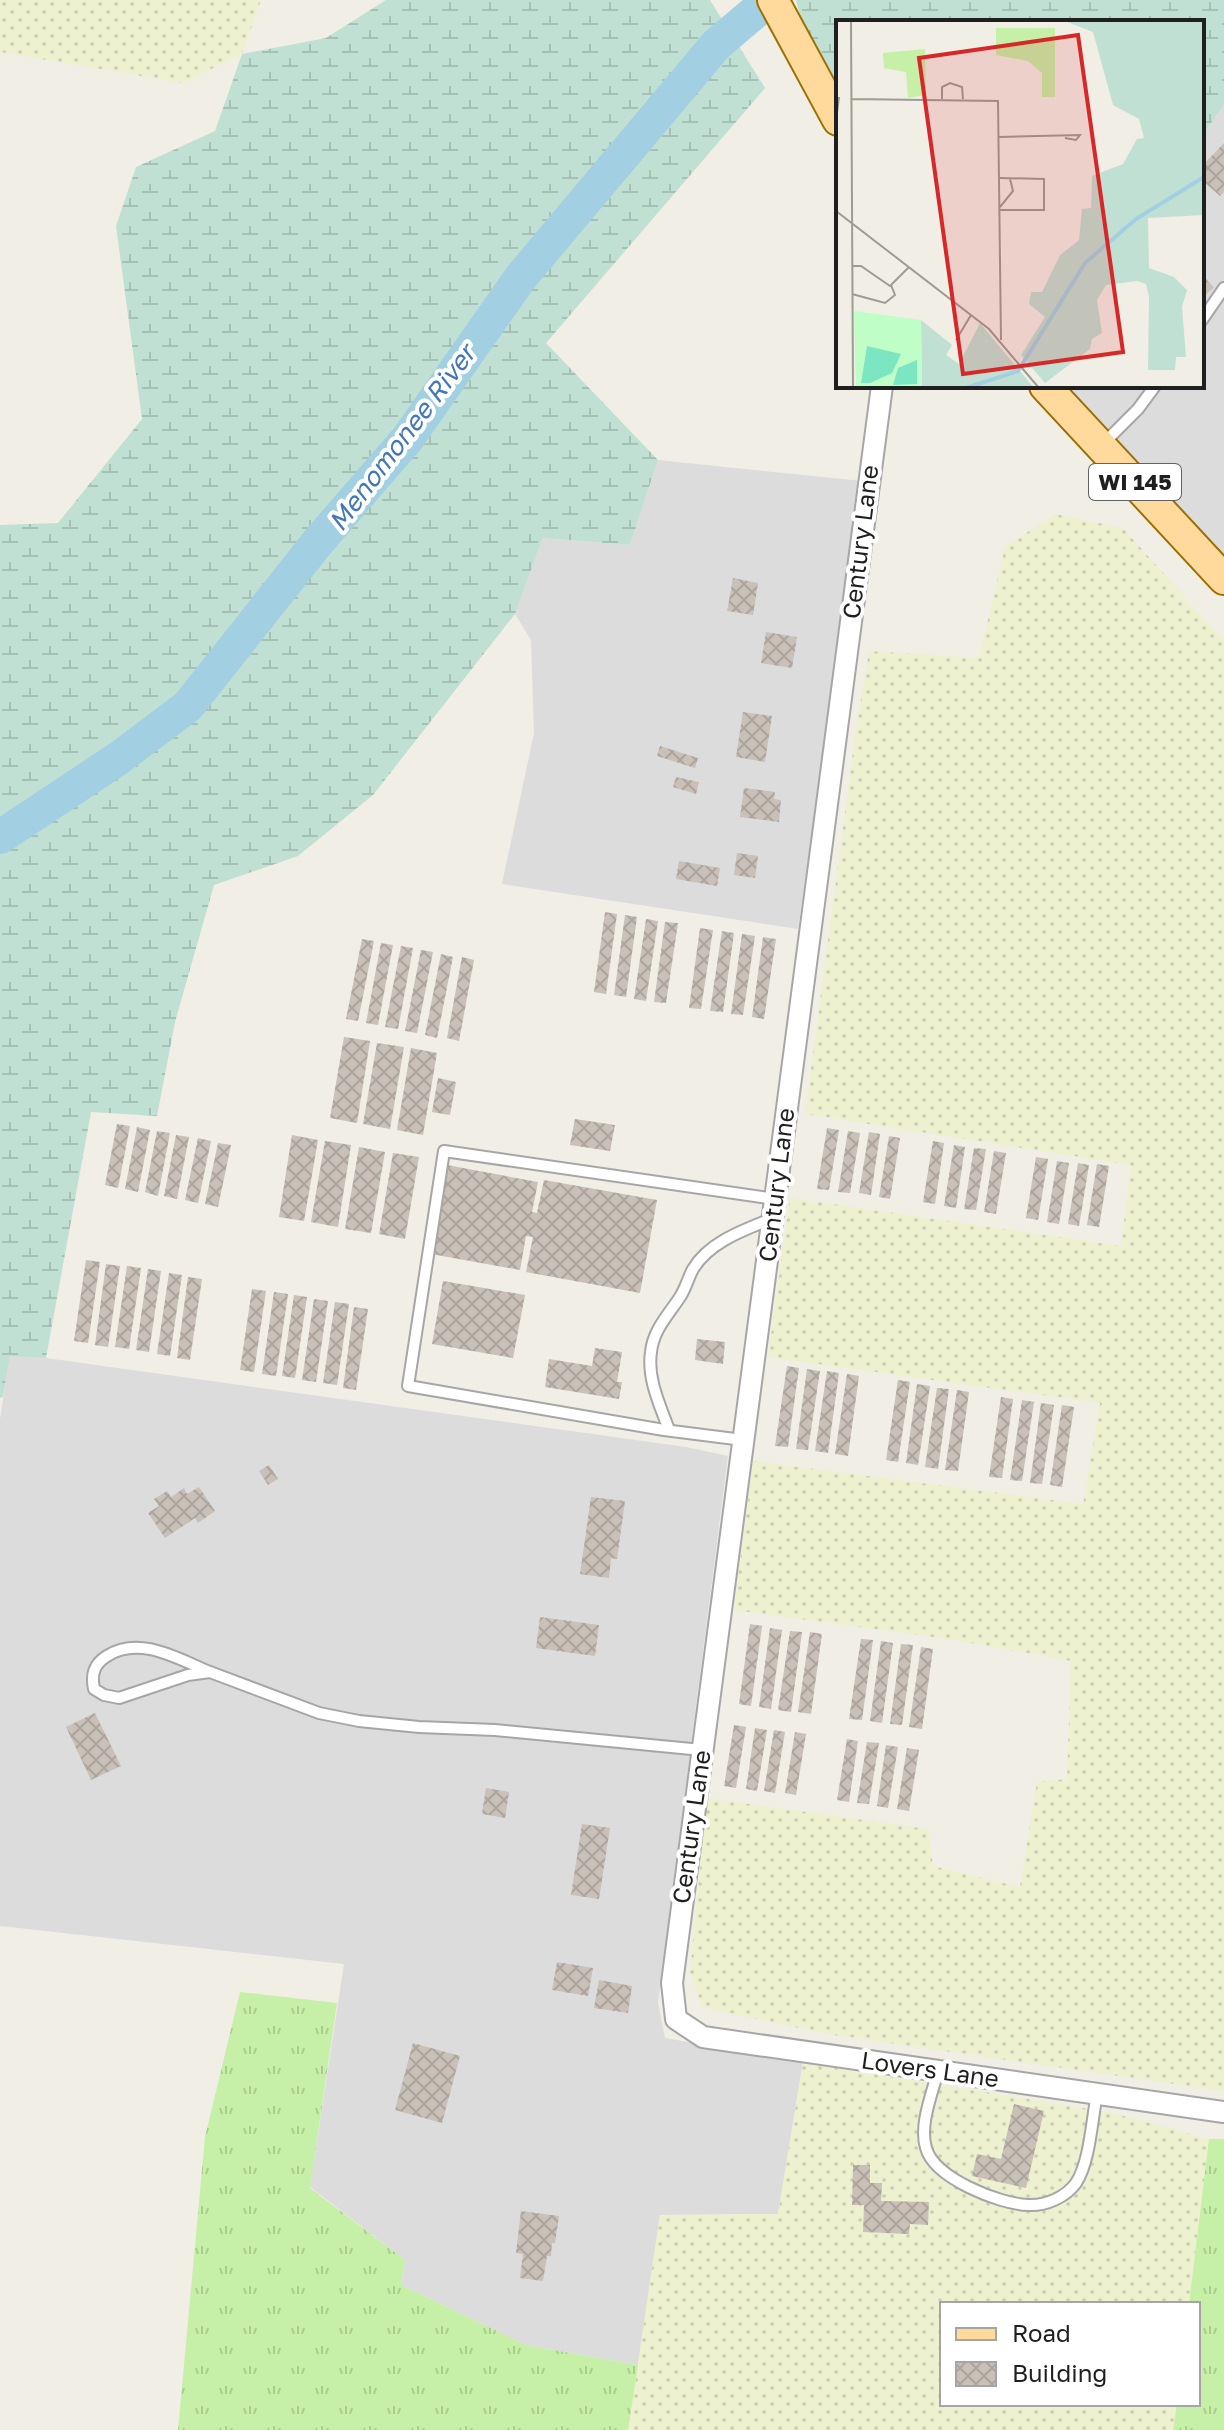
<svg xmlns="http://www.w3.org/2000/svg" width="1224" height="2430" viewBox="0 0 1224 2430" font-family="'Golos Text',sans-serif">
  <defs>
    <pattern id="farmland-dots" width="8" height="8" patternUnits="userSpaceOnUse" patternTransform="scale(2)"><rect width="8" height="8" fill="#edf1cf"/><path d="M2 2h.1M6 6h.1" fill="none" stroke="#cbceb1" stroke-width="1.8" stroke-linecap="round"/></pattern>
    <pattern id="grass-tufts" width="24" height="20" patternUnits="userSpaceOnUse" patternTransform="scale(2)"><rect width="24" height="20" fill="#c6efa7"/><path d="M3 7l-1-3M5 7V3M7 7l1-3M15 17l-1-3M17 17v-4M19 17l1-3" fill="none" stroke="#aacc8f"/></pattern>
    <pattern id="wetland-marsh" width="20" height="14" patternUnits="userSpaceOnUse" patternTransform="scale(2)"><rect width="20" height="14" fill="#c0e0d3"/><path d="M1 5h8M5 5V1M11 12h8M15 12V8" fill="none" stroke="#a5c0b5"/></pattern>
    <pattern id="building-cross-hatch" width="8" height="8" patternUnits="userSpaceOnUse" patternTransform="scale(2)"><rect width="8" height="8" fill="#c9c0b7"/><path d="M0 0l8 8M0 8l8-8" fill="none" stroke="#aca59d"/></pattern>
  </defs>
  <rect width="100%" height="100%" fill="#f1eee5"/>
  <path fill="#dddcdc" d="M1224,105V560L1060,386H1202V136Z
    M658,460L862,481L798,929L502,884L534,733L531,640L515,614L543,538L630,545Z
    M10,1355L46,1358L686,1447L728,1456L658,2003L665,2038L803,2062L778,2214L660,2215L638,2365L526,2345L401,2285L405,2260L310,2187L344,1964L0,1926V1419Z"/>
  <path fill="url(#farmland-dots)" d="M0,0H261L242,54L183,83L0,52Z
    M1055,514L1123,528L1224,641V2091L827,2034L702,2007L690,1973L706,1798L928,1829L933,1866L1020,1887L1037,1782L1067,1779L1071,1661L955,1640L734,1610L753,1461L1083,1504L1100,1403L768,1357L790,1198L1121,1246L1131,1165L805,1114L856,730L869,651L979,658L1005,547Z
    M803,2062L1113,2113L1209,2139L1189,2304H942V2404H1177L1173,2430H628L660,2215L778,2214Z"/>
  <path fill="url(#grass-tufts)" d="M240,1992L337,2003L310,2188L405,2260L401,2285L526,2345L638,2365L628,2430H178L205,2137Z
    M1209,2139H1224V2430H1173L1177,2404H1198V2304H1189Z"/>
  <path fill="url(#wetland-marsh)" d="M386,0H710L765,88L546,343L658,460L630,545L543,538L515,614L373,795L298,856L214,885L175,1022L157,1116L91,1112L46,1358L10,1356L3,1397L0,1398V525L58,523L142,419L116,226L136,167L215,131L242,54L326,38Z
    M796,0H1224V105L1202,136V22H838V93L804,30Z"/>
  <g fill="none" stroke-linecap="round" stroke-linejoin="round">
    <path stroke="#a2d0e2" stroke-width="34" d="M0,837L119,758L188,706L317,543L408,438L521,277L716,45L769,0"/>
  </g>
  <path fill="url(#building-cross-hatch)" d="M1224,143V192L1220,196L1202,180V166Z
    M1202,274L1214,288L1202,297Z
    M733,578L758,583L753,615L727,611Z
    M766,632L797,637L792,668L761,663Z
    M743,712L772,716L765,762L736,757Z
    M660,746L698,758L695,768L657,756Z
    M676,777L699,782L696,794L673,787Z
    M744,788L775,792L774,799L781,800L779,822L740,817Z
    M737,853L758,856L755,878L734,875Z
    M679,861L720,868L717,886L676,879Z
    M605,912L617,914L606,994L594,992Z
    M625,915L637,917L626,997L614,995Z
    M646,919L658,921L646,1001L634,999Z
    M665,922L678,923L666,1003L654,1002Z
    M700,928L713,930L701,1009L689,1008Z
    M722,931L734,933L723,1012L710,1011Z
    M742,934L755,936L743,1015L731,1014Z
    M763,937L776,939L764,1019L752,1017Z
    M362,939L374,941L358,1021L346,1019Z
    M381,943L393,945L378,1025L366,1023Z
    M401,946L413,948L398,1029L385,1027Z
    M421,950L433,952L417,1033L405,1031Z
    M441,954L453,957L437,1038L425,1035Z
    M462,957L474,960L459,1041L447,1038Z
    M344,1037L370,1041L357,1123L330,1118Z
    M377,1043L404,1047L390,1129L363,1124Z
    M411,1048L437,1053L423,1135L397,1130Z
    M438,1078L456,1082L450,1115L432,1112Z
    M575,1119L615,1125L610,1151L570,1145Z
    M117,1124L130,1126L118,1188L105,1185Z
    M137,1127L150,1130L138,1192L125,1189Z
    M827,1128L839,1130L829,1190L817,1189Z
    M157,1131L170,1133L158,1196L145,1192Z
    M848,1131L860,1133L850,1193L838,1192Z
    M869,1132L880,1134L871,1195L859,1193Z
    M176,1135L189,1137L177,1199L164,1196Z
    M292,1135L318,1140L304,1221L279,1217Z
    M889,1136L900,1138L890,1199L879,1197Z
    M198,1138L211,1141L198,1203L185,1200Z
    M325,1141L351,1145L338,1227L311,1222Z
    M933,1141L944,1143L935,1204L923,1202Z
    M218,1143L231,1145L218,1207L205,1204Z
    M954,1145L965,1147L956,1208L944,1206Z
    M359,1147L385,1152L371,1233L345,1229Z
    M974,1148L986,1149L976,1210L964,1209Z
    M994,1151L1006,1153L996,1214L984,1212Z
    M393,1153L419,1157L405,1239L379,1234Z
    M1036,1157L1048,1159L1038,1220L1026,1218Z
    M1057,1161L1069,1163L1059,1224L1047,1222Z
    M1078,1163L1089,1165L1079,1226L1068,1224Z
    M1097,1164L1109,1166L1099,1227L1087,1225Z
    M447,1165L538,1182L532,1212L537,1213L544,1180L657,1200L640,1293L526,1272L533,1237L526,1236L520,1270L431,1254Z
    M86,1260L100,1262L88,1343L74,1341Z
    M106,1264L120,1266L108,1347L95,1345Z
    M127,1266L141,1268L129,1349L115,1347Z
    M148,1269L161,1271L149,1352L136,1350Z
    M169,1273L182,1275L170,1356L157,1354Z
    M188,1277L202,1279L190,1360L177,1358Z
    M443,1281L525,1295L513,1358L432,1344Z
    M252,1289L266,1291L254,1372L240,1370Z
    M274,1292L288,1294L276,1376L262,1374Z
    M294,1295L307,1297L295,1378L282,1376Z
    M314,1299L328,1301L316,1382L302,1380Z
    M335,1302L349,1304L337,1385L323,1383Z
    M354,1307L368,1309L356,1390L343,1388Z
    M697,1339L725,1342L723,1364L695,1360Z
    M595,1348L622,1352L617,1382H622L619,1399L545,1387L549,1359L592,1366Z
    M787,1366L799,1368L788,1447L775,1446Z
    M807,1369L820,1371L808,1450L796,1449Z
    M827,1371L839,1373L828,1453L815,1451Z
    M847,1374L859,1376L848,1456L835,1454Z
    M898,1380L910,1382L898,1462L886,1460Z
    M917,1384L930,1386L918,1465L906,1463Z
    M937,1388L949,1389L938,1469L925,1467Z
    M957,1390L969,1392L958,1471L945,1470Z
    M1001,1397L1013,1399L1002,1478L989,1477Z
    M1022,1400L1034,1402L1022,1481L1010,1480Z
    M1041,1403L1054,1405L1042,1484L1030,1483Z
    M1062,1405L1074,1407L1062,1487L1050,1485Z
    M269,1465L278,1479L268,1485L259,1471Z
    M199,1487L215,1511L198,1523L195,1518L165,1538L148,1513L159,1506L154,1499L167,1491L171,1497L184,1488L187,1494Z
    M591,1497L625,1501L617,1559L611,1558L609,1578L580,1574Z
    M540,1617L599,1625L595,1656L536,1648Z
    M750,1624L762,1626L751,1706L739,1704Z
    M770,1628L782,1630L771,1709L759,1707Z
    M790,1631L802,1632L791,1712L778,1710Z
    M810,1632L822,1634L811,1714L798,1712Z
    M861,1639L873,1640L862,1720L849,1719Z
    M881,1641L893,1643L882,1723L870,1721Z
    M901,1644L913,1645L902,1725L890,1724Z
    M921,1647L933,1649L922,1729L909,1727Z
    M95,1713L121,1766L91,1780L66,1727Z
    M734,1725L746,1727L736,1788L724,1786Z
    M755,1728L767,1730L757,1791L746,1789Z
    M774,1730L785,1732L775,1793L764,1791Z
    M795,1732L806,1734L796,1795L785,1793Z
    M847,1739L858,1741L849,1802L837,1800Z
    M867,1742L879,1743L869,1804L857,1803Z
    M886,1745L898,1747L888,1808L877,1806Z
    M907,1748L919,1750L909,1811L897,1809Z
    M486,1788L509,1792L505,1818L482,1814Z
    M582,1824L610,1828L599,1899L571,1895Z
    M557,1962L593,1968L588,1996L552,1990Z
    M599,1980L632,1986L628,2013L594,2008Z
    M413,2043L460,2056L442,2123L395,2110Z
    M1014,2104L1044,2111L1026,2188L972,2176L977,2154L1001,2159Z
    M853,2165H870V2183H882L881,2201L929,2202L928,2225L910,2224L909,2234L863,2232L864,2205H852Z
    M521,2211L559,2216L555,2243H552L551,2256H547L543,2281L520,2278L523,2254L516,2253Z"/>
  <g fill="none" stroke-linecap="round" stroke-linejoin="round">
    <g stroke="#a6a6a6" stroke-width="14">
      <path id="service" d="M1202,320L1224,288
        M1102,445L1138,409L1155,386
        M669,1430C660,1405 647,1379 651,1352C653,1330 669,1314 680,1297C686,1288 688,1278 693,1269C709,1242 744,1230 771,1219
        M743,1440L664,1430L408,1386L444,1151L775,1199
        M210,1672C178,1659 140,1635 107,1656C94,1664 91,1674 94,1689L104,1695L119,1698L188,1675L210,1672L319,1713L359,1721L419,1727L495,1730L702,1750
        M938,2071C932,2094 919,2125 926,2148C934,2178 999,2204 1028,2205C1046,2206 1066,2197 1076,2183C1090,2162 1092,2118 1097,2094"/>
    </g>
    <g stroke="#a6a6a6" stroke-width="24">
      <path id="minor" d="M882,386L672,1983L676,2019L703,2037L1224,2112"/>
    </g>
    <g stroke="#9b7000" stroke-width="34">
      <path id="primary" d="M773,0L838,120
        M1045,386L1224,579"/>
    </g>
    <use href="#service" stroke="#fff" stroke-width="10"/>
    <use href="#minor" stroke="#fff" stroke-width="20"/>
    <use href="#primary" stroke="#ffda9c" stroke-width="30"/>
  </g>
  <g text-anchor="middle" stroke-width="8" stroke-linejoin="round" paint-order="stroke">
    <rect fill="#fff" stroke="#626262" stroke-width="2" x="1089" y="464" width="92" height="36" rx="6"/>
    <g font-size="22" font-weight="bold" fill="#1f1f1f">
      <text x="1135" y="490">WI 145</text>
    </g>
    <g font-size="24" fill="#1f1f1f" stroke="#fff">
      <text transform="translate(861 542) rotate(-83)" y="8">Century Lane</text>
      <text transform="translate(777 1185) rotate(-83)" y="8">Century Lane</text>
      <text transform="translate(692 1827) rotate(-82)" y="8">Century Lane</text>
      <text transform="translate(930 2070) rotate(8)" y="8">Lovers Lane</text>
    </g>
    <g font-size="26" font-style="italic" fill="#4377b8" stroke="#fff">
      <text transform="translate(402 438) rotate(-53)" y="9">Menomonee River</text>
    </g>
  </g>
  <g transform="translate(836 20)">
    <rect width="368" height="368" fill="#f1eee5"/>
    <path d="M160,8H219V77H206V53L192,41L160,35ZM89,29L90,75L72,78L70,52L48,48L47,33Z" fill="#c6efa7"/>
    <path d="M226,0L368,2V195L312,198L313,248L338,257L351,270L346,287L350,337H340L339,350H312L313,277L310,264L301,261L270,265L261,280L266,313L256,319L254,329L209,363L185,335L209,297L193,284L195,272H206L224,235L243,220L246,189L255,188L256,156L287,144L301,119L308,118L303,99L277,85L257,12ZM85,300L116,325L110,335L123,344L144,303L198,368H86Z" fill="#c0e0d3"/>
    <path d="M18,291L85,300L86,368H20Z" fill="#bffec7"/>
    <path d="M31,326L65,334L56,353L34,363H25ZM81,340V364L57,365L62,348Z" fill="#7ce6c3"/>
    <path fill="none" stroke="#a2d0e2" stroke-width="4" d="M130,368L182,351L249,243L300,199L368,157"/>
    <path fill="none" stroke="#9d9b96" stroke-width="2" d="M15,0L17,368M15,79L162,81L165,320M106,79V67L114,63L126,67L127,79M0,101L3,77M163,117L244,115L240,120L229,118M164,158L208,159V190H164M164,187L177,171L174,159M0,191L153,309L203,368M16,246H25L54,266L73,247M16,274L49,283L59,275L55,265M120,320L135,295"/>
    <path fill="#d62828" fill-opacity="0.15" stroke="#d62828" stroke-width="4" d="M242,15L287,332L127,354L83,38Z"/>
    <rect width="368" height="368" fill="none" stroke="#1f1f1f" stroke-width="4"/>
  </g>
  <rect x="940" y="2302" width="260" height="104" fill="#ffffff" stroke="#a5a5a5" stroke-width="2"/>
  <rect x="956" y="2328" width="40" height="12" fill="#ffda9c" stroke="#a5a5a5" stroke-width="2"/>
  <text x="1012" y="2342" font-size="24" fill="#1f1f1f">Road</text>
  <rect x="956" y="2362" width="40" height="24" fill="url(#building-cross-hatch)" stroke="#a5a5a5" stroke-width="2"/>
  <text x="1012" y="2382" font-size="24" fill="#1f1f1f">Building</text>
</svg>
